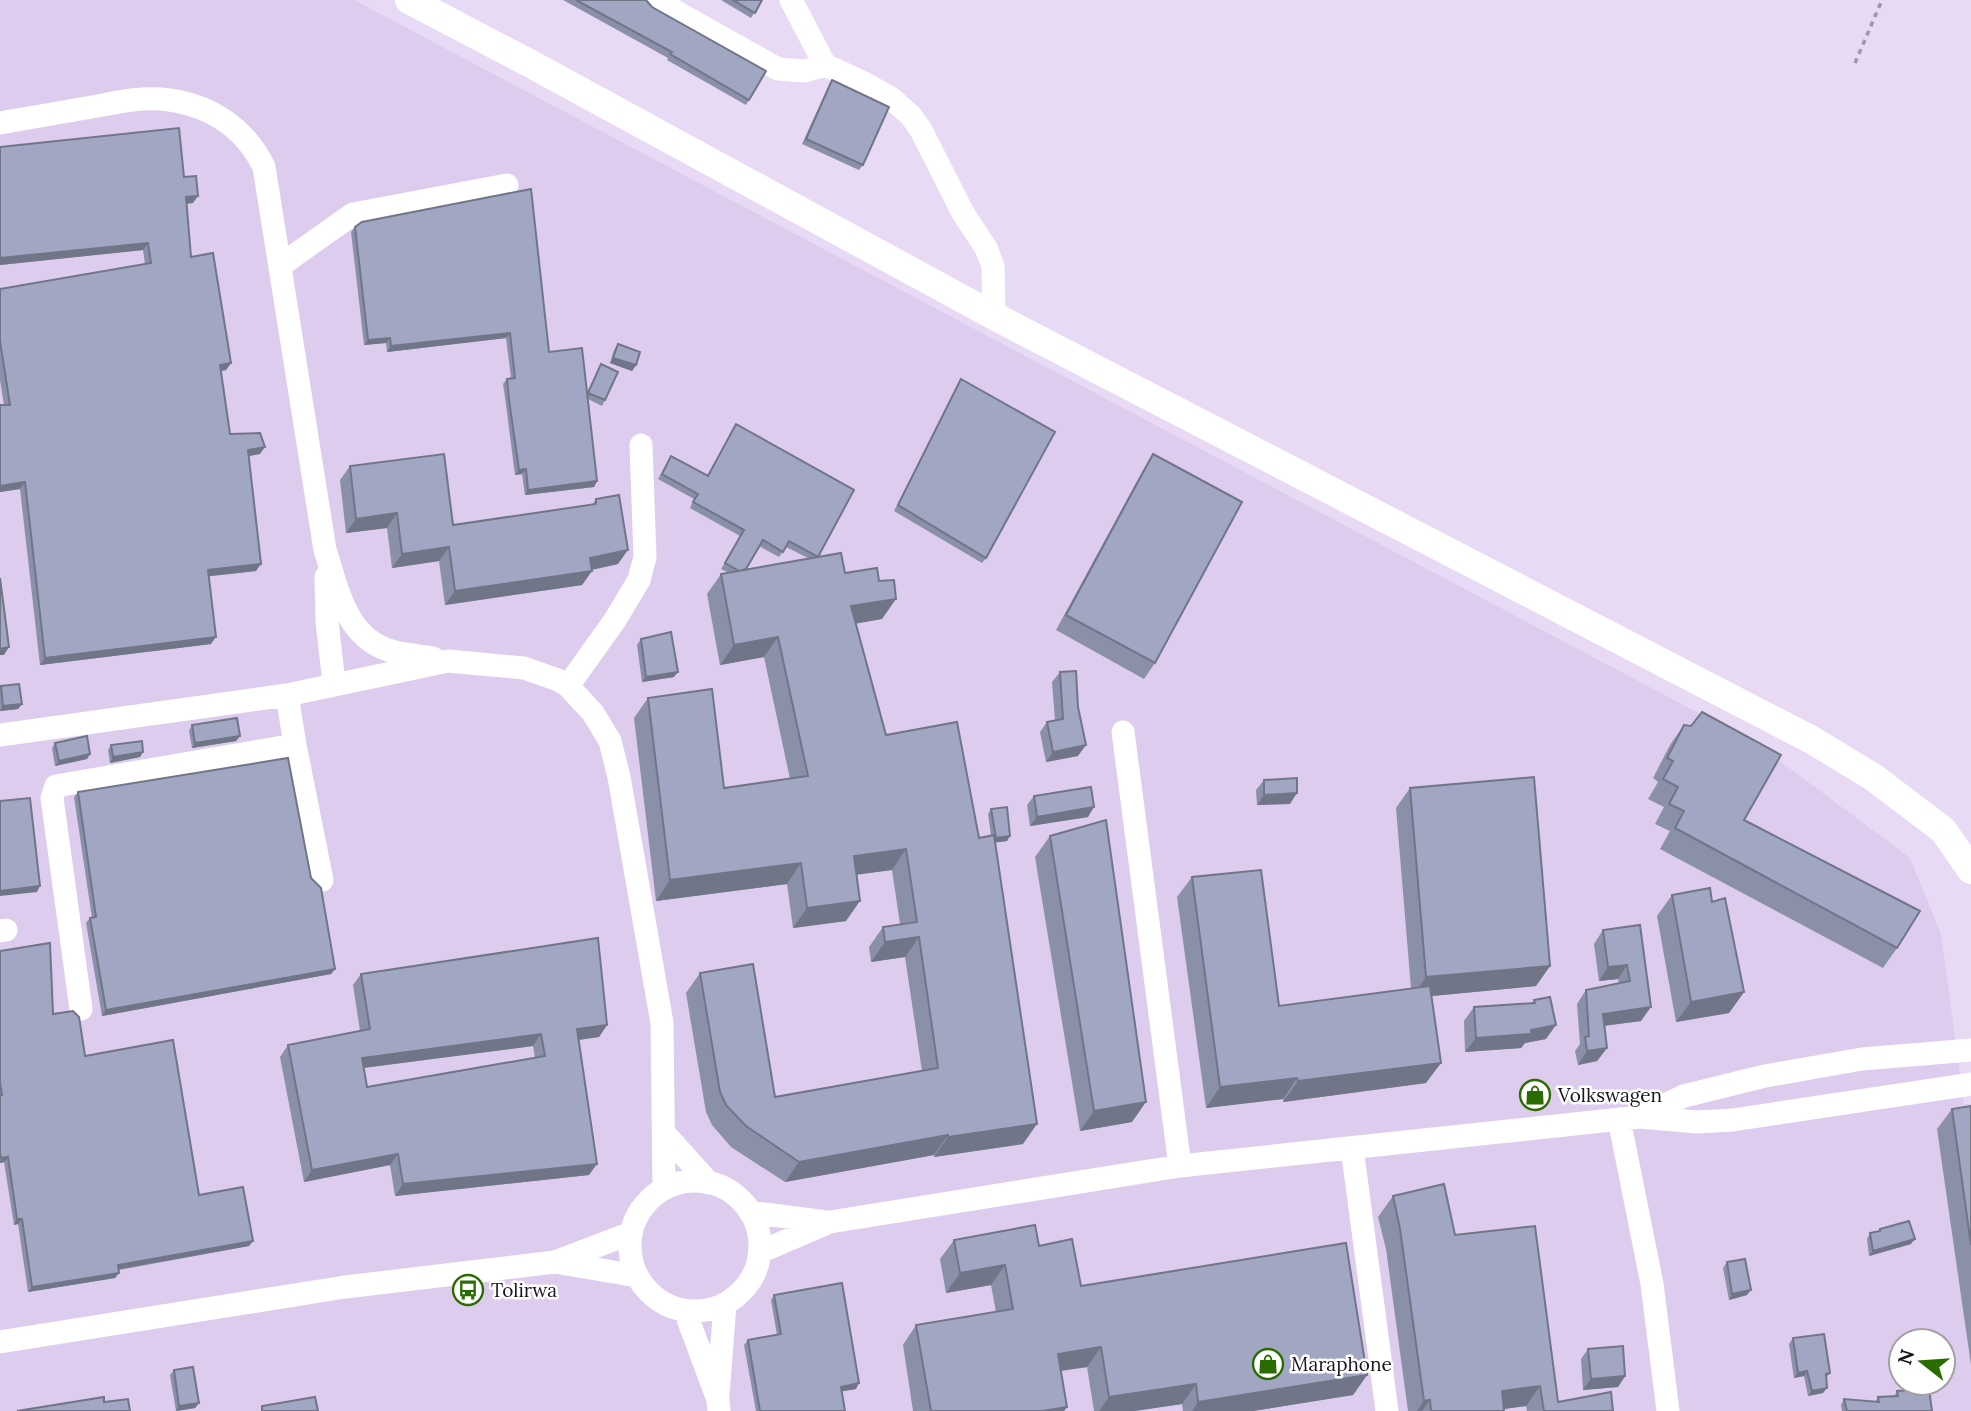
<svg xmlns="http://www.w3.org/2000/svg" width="1971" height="1411" viewBox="0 0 1971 1411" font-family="Lora,serif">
  <rect width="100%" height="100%" fill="#e8daf5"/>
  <path fill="#ddcced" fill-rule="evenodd" d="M0,0H354L1757,744L1910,858L1941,934L1964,1104H1971V1411H0ZM1901,1341H1943V1383H1901Z"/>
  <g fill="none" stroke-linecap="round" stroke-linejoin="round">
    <path stroke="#a095a9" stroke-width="3.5" stroke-dasharray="5 5" stroke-linecap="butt" d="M1855,63L1882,0"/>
    <path stroke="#fff" stroke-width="23" d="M655,0L778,69L805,71L825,65
      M791,0L825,65L864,83L891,98L911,116L921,130L963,213L986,248L993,266L994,316
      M0,123C29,118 57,113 86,108C110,104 136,97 161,99C207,103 244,126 264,167L325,550C339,592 346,640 395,652C408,655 421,656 433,658
      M281,265L353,214L507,185
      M326,577L327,621L334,684
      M568,686L615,620L639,580L645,557L641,445
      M287,695L295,745L322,880
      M1123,732L1180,1166
      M0,735L287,695L448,661L524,668L558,680L568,686L593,713L610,741L619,777L662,1023L664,1189
      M0,931L6,930
      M81,1009L52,798L56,786L295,745
      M1640,1117L1684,1096L1765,1076L1862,1059L1971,1050
      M1619,1119L1652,1284L1668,1411
      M664,1133L709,1183
      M1352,1148L1387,1411
      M630 1246a65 65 0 1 1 130 0a65 65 0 1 1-130 0Z
      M750,1212L827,1222
      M760,1252L830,1222L1180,1166L1640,1117L1697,1122L1733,1120L1971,1084
      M555,1262L637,1276
      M685,1311L718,1400L719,1411
      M0,1342L345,1287L555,1262L631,1233
      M718,1394L725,1304"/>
    <path stroke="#fff" stroke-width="28" d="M409,0L531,64L994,316L1812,740L1873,777L1943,830L1971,870"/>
  </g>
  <path fill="#8a90a7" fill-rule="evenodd" d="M563,0H646L749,100L746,105L667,60L668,58Z
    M721,0H762L751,18Z
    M832,80L863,165L859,170L802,144L829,85Z
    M0,147L184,177L193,203L186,204L191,257L231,363L226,370L221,371L230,434L260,454L249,456L256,571L209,576L211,644L40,665L20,489L0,492V405H4L0,380V289L145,264L143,250L0,265Z
    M355,227L549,352L587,393L598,369L601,364L605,400L602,406L588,399L597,481L594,487L525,495L522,474L515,475L506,405L503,384L507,379L511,378L506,338L387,352L386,343L364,345L351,232Z
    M618,344L636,365L632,371L610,363L614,350Z
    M961,379L986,558L982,563L894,511Z
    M736,424L818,557L845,573L882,619L856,623L886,735L979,838L991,836L988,814L991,809L1010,836L1007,841L996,842L1023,1144L934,1157V1155L785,1182L731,1147L712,1125L706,1112L686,993L700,973L775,1097L922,1071L905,957L871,962L869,947L883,927L900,924L892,870L857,874L846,921L793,928L787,884L656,901L634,718L648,698L724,788L790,779L764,657L720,665L707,594L721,574L729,573L721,569L740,536L690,508L694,499L658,479L671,456L707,476ZM759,546L779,557L786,547L808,558L746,569Z
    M1153,454L1155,663L1144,679L1056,630L1143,470Z
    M350,466L453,525L592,505L596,499L618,564L592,570L582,585L445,605L439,561L392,568L387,528L346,533L340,480Z
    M641,639L674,677L642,682L637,645Z
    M1060,672L1078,756L1046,762L1040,732L1047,722L1055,720L1052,682Z
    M0,686H1L22,704L18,709L0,711Z
    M192,725L240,736L236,741L192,748L189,731Z
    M1684,725L1744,820L1897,948L1883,968L1660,849L1670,831L1655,824L1664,807L1648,799L1658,782L1653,778L1670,745Z
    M55,743L90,754L87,759L55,766L52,748Z
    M111,745L143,752L140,757L110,763L108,750Z
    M1264,780L1290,804L1257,805L1256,790Z
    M1410,788L1550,966L1536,986L1431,996L1426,1083L1283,1102V1099L1206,1108L1177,897L1192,877L1279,1006L1411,988L1396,808Z
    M78,792L311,878L335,969L331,974L102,1016L86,923L90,918H92L74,797Z
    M1034,796L1088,817L1030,826L1027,805Z
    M1050,836L1132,1122L1080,1131L1035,857Z
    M1672,895L1744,992L1729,1013L1676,1022L1657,916Z
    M1640,925L1641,1021L1604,1026L1607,1048L1597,1061L1578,1065L1575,1051L1580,1044L1577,1004L1586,990L1619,984L1618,979L1599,981L1594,944L1603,930Z
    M0,951L53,1014L85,1056L199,1195L253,1241L249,1246L119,1270V1273L115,1278L28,1292L18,1224L14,1225L4,1162L0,1163Z
    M361,974L607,1025L599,1037L579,1040L589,1175L395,1196L390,1165L304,1182L280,1057L288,1045L360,1031L353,985ZM533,1046L535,1058L367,1087L364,1068Z
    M1534,1000L1546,1039L1525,1043L1521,1048L1465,1052L1464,1021L1474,1007L1532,1003Z
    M1971,1106V1365L1937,1129L1952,1109Z
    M1393,1196L1455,1235L1558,1402L1613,1411H1527L1526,1406L1504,1409V1411H1408L1386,1249L1378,1217Z
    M1880,1229L1911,1244L1869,1256L1867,1239L1870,1233L1878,1232Z
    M954,1240L1039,1246L1081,1286L1367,1375L1353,1395L1253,1411H1183L1182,1404L1134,1411H1094L1087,1367L1061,1371L1067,1407L1064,1411H913L903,1345L916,1325L996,1312L991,1285L946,1293L940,1259Z
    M1727,1262L1747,1295L1729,1300L1723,1268Z
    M774,1295L856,1389L842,1391L845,1411H756L744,1345L748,1340L777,1335L771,1300Z
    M1793,1338L1830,1373L1826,1378L1823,1393L1808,1396L1804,1376L1794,1378L1789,1344Z
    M1588,1349L1625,1376L1618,1387L1583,1390L1581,1359Z
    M174,1370L199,1403L195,1408L176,1411L170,1375Z
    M1897,1391L1932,1411H1842L1841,1405L1844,1399L1875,1402L1878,1397H1894Z"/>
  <path fill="#717588" d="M198,196L193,203L181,204L186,197Z
    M148,243L143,250L0,265V258Z
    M510,333L506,338L387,352L391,346Z
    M390,338L386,343L364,345L368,340Z
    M613,358L636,365L632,371L610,363Z
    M231,363L226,370L215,372L220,365Z
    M265,447L260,454L243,457L248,450Z
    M526,469L522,474L515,475L519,470Z
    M597,481L594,487L525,495L528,490Z
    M25,482L20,489L0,492V486Z
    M397,513L387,528L346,533L356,519Z
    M449,547L439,561L392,568L402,554Z
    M628,550L618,564L580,572L590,558Z
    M261,564L256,571L203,577L208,570Z
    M592,571L582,585L445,605L455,591Z
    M896,599L882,619L837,627L851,606Z
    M216,637L211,644L40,665L45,658Z
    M778,637L764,657L720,665L734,645Z
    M9,647L4,655H0V649Z
    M678,672L674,677L642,682L646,677Z
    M22,704L18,709L0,711L3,706Z
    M240,736L236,741L192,748L195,743Z
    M1086,745L1078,756L1046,762L1053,752Z
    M143,752L140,757L110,763L113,757Z
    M90,754L87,759L55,766L59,761Z
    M1297,793L1290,804L1257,805L1264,795Z
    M1094,807L1088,817L1030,826L1037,817Z
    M1010,836L1007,841L992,843L996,838Z
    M906,849L892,870L840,877L854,856Z
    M801,863L787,884L656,901L670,880Z
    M40,886L37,892L0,896V891Z
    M860,901L846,921L793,928L807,908Z
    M919,937L905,957L871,962L885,942Z
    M1627,965L1618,979L1599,981L1608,967Z
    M1550,966L1536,986L1412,998L1426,977Z
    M335,969L331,974L102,1016L106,1010Z
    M1744,992L1729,1013L1676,1022L1691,1002Z
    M1651,1007L1641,1021L1593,1027L1603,1014Z
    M607,1025L599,1037L569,1041L577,1029Z
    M1556,1025L1546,1039L1525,1043L1521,1048L1465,1052L1476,1038L1531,1030Z
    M541,1034L533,1046L354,1069L362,1058Z
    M1607,1048L1597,1061L1578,1065L1587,1051Z
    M1441,1063L1426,1083L1283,1102L1298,1081Z
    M1297,1078L1283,1099L1206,1108L1220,1087Z
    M1146,1102L1132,1122L1080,1131L1094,1111Z
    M1037,1124L1023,1144L934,1157L948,1137Z
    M948,1135L934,1155L785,1182L799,1162Z
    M398,1154L390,1165L304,1182L312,1170Z
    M8,1157L4,1162L0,1163L1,1158Z
    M597,1164L589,1175L395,1196L403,1184Z
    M17,1219H22L18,1224L14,1225Z
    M1915,1239L1911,1244L1869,1256L1873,1251Z
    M253,1241L249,1246L114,1270L118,1265Z
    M1005,1265L991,1285L946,1293L960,1273Z
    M119,1273L115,1278L28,1292L32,1287Z
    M1751,1290L1747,1295L1729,1300L1732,1294Z
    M1101,1347L1087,1367L1044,1373L1058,1354Z
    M1807,1371L1804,1376L1794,1378L1798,1373Z
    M1367,1375L1353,1395L1253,1411H1192L1198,1402Z
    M1625,1376L1618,1387L1583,1390L1591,1379Z
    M859,1383L856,1389L838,1392L841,1387Z
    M1196,1384L1182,1404L1134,1411H1099L1109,1397Z
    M1540,1386L1526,1406L1488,1411L1502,1391Z
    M1827,1388L1823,1393L1808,1396L1812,1391Z
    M1430,1400L1422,1411H1417L1424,1401Z
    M199,1403L195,1408L176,1411L179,1406Z
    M1067,1407L1064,1411H1043Z"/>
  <path fill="#a1a7c2" stroke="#717588" stroke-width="2" fill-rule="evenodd" d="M576,0H646L652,7L766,71L749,100L670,54L672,52Z
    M733,0H762L755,13Z
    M832,80L889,107L863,165L806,139Z
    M179,128L184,177L196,176L198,196L186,197L191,257L213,253L231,363L220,365L230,434L260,433L265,447L248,450L261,564L208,570L216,637L45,658L25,482L0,486V405H10L0,341V289L151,263L148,243L0,258V147Z
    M531,189L549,352L582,348L597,481L528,490L526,469L519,470L509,400L507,379L515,378L510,333L391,346L390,338L368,340L355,227L362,222Z
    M618,344L640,352L636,365L613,358Z
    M601,364L618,372L605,400L588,393Z
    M961,379L1055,432L986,558L898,505Z
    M736,424L854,490L818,557L789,541L783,552L763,540L746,569L739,571L725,563L744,530L693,502L698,494L662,474L671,456L708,476Z
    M444,454L453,525L596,504V499L619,495L628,550L590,558L592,571L455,591L449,547L402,554L397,513L356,519L350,466Z
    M1153,454L1242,502L1155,663L1066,615Z
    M841,553L845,573L877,568L879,581L894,580L896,599L851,606L886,735L957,722L979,838L994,835L1037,1124L948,1137V1135L799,1162L746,1126L726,1105L720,1092L700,973L753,964L775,1097L938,1068L919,937L885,942L883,927L917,922L906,849L854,856L860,901L807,908L801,863L670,880L648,698L712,689L724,788L808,776L778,637L734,645L721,574Z
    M0,578L9,647L0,649Z
    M671,632L678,672L646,677L641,639Z
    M1076,671L1078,707L1086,745L1053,752L1047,722L1063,719L1060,672Z
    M19,684L22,704L3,706L1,686Z
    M1702,712L1781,755L1744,820L1920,911L1897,948L1675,828L1684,811L1669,804L1678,787L1663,779L1673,761L1667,758L1684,725L1691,726Z
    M237,718L240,736L195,743L192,725Z
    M87,736L90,754L59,761L55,743Z
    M142,741L143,752L113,757L111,745Z
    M288,758L311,878L321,888L335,969L106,1010L90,918L96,917L78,792Z
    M1534,777L1550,966L1426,977L1410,788Z
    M1297,778V793L1264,795V780Z
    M1091,787L1094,807L1037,817L1034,796Z
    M30,798L40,886L0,891V801Z
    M1007,807L1010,836L996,838L991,809Z
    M1106,820L1146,1102L1094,1111L1050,836Z
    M1261,870L1279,1006L1430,986L1441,1063L1298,1081L1297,1078L1220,1087L1192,877Z
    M1710,888L1712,902L1725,898L1744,992L1691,1002L1672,895Z
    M1640,925L1651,1007L1603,1014L1607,1048L1587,1051L1585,1037L1589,1036L1586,990L1630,981L1627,965L1608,967L1603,930Z
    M598,938L607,1025L577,1029L597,1164L403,1184L398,1154L312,1170L288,1045L370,1029L361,974ZM541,1034L545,1056L367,1087L362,1058Z
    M50,943L53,1014L73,1011L79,1017L85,1056L173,1040L199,1195L243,1187L253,1241L118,1265L119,1273L32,1287L22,1219H17L8,1157L1,1158L0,1154V1095H2L0,1083V951Z
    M1550,997L1556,1025L1531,1030V1034L1476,1038L1474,1007L1535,1003L1534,1000Z
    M1971,1106V1245L1952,1109Z
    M1444,1184L1455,1235L1535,1226L1558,1402L1611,1392L1613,1411H1544L1540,1386L1502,1391L1504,1411H1431L1430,1400L1424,1401L1400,1229L1393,1196Z
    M1909,1221L1915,1239L1873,1251L1870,1233L1880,1231V1229Z
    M1035,1225L1039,1246L1072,1239L1081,1286L1346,1243L1367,1375L1198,1402L1196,1384L1109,1397L1101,1347L1058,1354L1067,1407L1043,1411H931L916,1325L1013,1309L1005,1265L960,1273L954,1240Z
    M1745,1259L1751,1290L1732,1294L1727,1262Z
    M842,1283L859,1383L841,1387L845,1411H760L748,1340L781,1334L774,1295Z
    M1824,1334L1830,1373L1826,1374L1827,1388L1812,1391L1807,1371L1798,1373L1793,1338Z
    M1623,1346L1625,1376L1591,1379L1588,1349Z
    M193,1367L199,1403L179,1406L174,1370Z
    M1929,1389L1932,1411H1847L1844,1399L1879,1402L1878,1397L1898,1396L1897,1391Z
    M104,1397V1402L128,1399L130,1411H17Z
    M315,1397L318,1411H262V1406Z"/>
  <defs>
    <g id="shop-ring" transform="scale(1.575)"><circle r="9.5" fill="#fff" stroke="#2b6c00" stroke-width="1.5"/><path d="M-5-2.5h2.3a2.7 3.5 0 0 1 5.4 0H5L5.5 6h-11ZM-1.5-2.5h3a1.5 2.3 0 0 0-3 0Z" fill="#2b6c00"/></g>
    <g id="bus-ring" transform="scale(1.575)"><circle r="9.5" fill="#fff" stroke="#2b6c00" stroke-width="1.5"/><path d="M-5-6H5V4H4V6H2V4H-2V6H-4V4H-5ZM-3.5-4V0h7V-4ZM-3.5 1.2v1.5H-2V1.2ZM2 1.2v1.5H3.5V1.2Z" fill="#2b6c00"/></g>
  </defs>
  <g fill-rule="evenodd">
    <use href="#shop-ring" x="1535" y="1095"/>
    <use href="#bus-ring" x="468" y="1290"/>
    <use href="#shop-ring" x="1268" y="1364"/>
  </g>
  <g text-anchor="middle" stroke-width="5" stroke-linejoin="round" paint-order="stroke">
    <g font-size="19" fill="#19141d" stroke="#fff" text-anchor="start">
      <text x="1558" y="1102">Volkswagen</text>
      <text x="491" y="1297">Tolirwa</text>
      <text x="1291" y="1371">Maraphone</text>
    </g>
  </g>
  <g transform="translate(1922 1362) rotate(287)"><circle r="33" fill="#ffffff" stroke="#a3a1a5" stroke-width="2"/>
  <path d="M0-5L12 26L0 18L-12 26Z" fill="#2b6c00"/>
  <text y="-10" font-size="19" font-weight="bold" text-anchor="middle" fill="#19141d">N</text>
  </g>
</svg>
